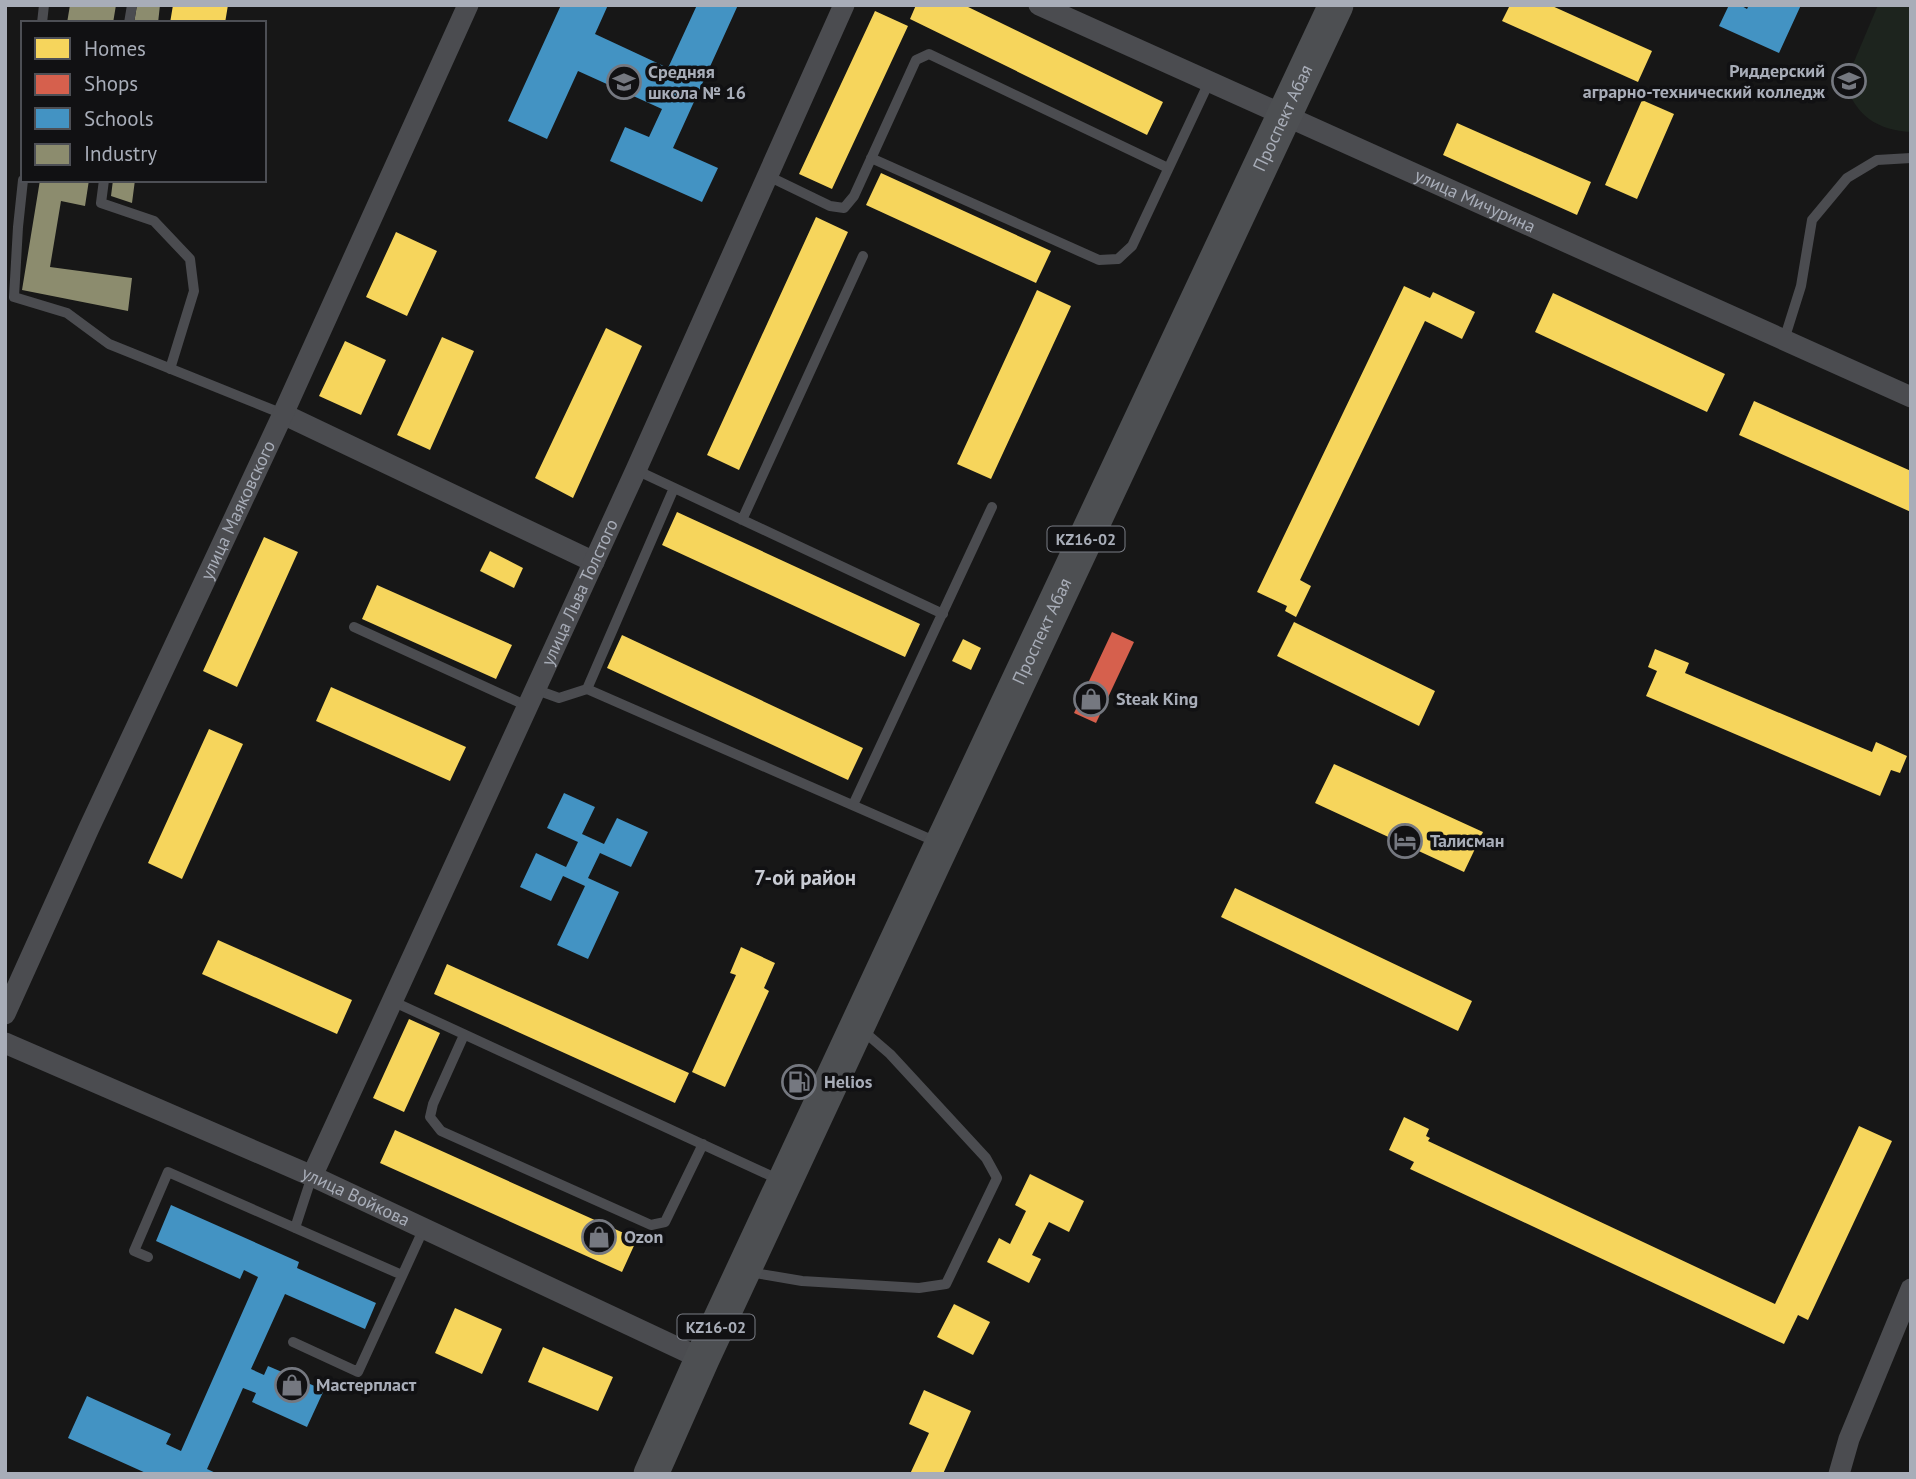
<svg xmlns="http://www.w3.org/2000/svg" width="1916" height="1479" viewBox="0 0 1916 1479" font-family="'PT Sans',sans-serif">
  <rect width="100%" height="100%" fill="#171717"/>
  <path fill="#1d241e" d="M1878,5H1911V132C1877,130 1856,116 1845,83Z"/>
  <path fill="#f6d55c" d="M173,5H228L225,23H170Z
    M916,5H964L1163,102L1147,135L910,19Z
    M1510,5H1550L1652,51L1638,82L1502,21Z
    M875,11L908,26L832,189L799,174Z
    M1642,100L1674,114L1637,199L1605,185Z
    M1457,123L1591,182L1577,215L1443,155Z
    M881,173L1051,251L1036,283L866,205Z
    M816,217L848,232L739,470L707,455Z
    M396,232L437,251L407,316L366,297Z
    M1404,286L1430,298L1433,292L1475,312L1462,339L1425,321L1300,580L1311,586L1296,617L1285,611L1287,606L1257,592Z
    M1037,290L1071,306L991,479L957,464Z
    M1553,293L1725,374L1707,412L1535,332Z
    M606,328L642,346L573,498L535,478Z
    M442,337L474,351L430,450L397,435Z
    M345,341L386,360L361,415L319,396Z
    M1754,401L1911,471V512L1739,435Z
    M677,512L920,624L905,657L662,545Z
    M264,537L298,552L237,687L203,671Z
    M490,551L523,568L514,588L480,571Z
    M377,585L512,645L496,679L362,619Z
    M1294,622L1435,691L1419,726L1277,656Z
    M622,635L863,748L848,780L607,668Z
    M963,639L981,648L971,670L952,661Z
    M1655,649L1689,663L1685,673L1872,752L1876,742L1907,756L1900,773L1891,770L1880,796L1646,696L1657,671L1648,667Z
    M331,687L466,747L450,781L316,721Z
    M209,729L243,744L182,879L148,863Z
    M1334,764L1483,832L1464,872L1315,803Z
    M1235,888L1472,1001L1458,1031L1221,917Z
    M218,940L352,1000L337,1034L202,974Z
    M741,947L775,963L764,988L769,991L725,1087L692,1072L736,975L730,973Z
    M447,964L689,1073L675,1103L434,994Z
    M409,1019L440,1033L404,1112L373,1098Z
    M1404,1117L1429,1129L1426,1136L1430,1138L1428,1141L1775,1304L1859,1126L1892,1141L1808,1320L1798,1315L1784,1344L1410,1169L1414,1162L1389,1150Z
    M395,1130L637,1239L622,1272L380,1163Z
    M1030,1174L1084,1201L1069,1232L1049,1222L1032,1255L1041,1259L1029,1283L987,1262L999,1238L1010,1244L1026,1211L1015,1205Z
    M954,1304L990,1322L973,1355L937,1337Z
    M455,1308L502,1329L482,1374L435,1353Z
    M543,1347L613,1377L598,1411L528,1382Z
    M924,1390L971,1411L943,1474H910L929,1433L909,1424Z"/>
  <path fill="#d6604d" d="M1112,632L1134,642L1096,723L1074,713Z"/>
  <path fill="#4393c3" d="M561,5H608L595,34L668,68L697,5H738L673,148L718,168L702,202L610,161L625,127L649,137L662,109L578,71L547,139L508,121Z
    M1729,5H1740L1747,9L1749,5H1801L1779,53L1719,26Z
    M564,793L595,807L582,834L604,844L617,818L648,832L631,867L600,853L588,878L619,892L588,959L557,945L585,886L563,876L551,901L520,887L536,853L566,867L578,842L547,828Z
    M171,1205L299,1262L297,1268L376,1303L365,1329L285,1294L251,1369L264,1375L268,1366L324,1390L307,1427L252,1402L256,1393L243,1388L207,1469L218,1474H148L68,1438L87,1396L171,1434L166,1444L181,1451L258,1277L244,1270L240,1279L156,1241Z"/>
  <path fill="#8c8c6e" d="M70,5H116L113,23H67Z
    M137,5H160L158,23H134Z
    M40,180H89L85,206L61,201L50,267L132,278L128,311L22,290Z
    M113,180H135L132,203L111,196Z"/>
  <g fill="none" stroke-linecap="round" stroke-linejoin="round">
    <path stroke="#4b4c50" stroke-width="10" d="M42,23L44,5
      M129,23L132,5
      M871,158L1099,260L1118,259L1132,246L1209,82
      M768,176L830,206L844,208L854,196L916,60L929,54L1168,168
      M23,180L18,227L14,297L67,313L109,344L283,414
      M104,180L101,203L154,221L190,259L194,291L170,369
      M1784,340L1801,286L1812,220L1847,178L1877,160L1911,158
      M636,470L943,614
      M742,520L863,256
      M354,627L527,706
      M534,689L559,698L587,689L674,488
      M587,689L939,843
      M853,805L992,507
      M392,1001L782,1181
      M464,1035L433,1104L430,1117L441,1131L651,1225L665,1222L703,1144
      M295,1228L312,1176
      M148,1257L134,1251L168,1172L402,1275
      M749,1272L802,1281L919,1288L946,1284L997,1178L986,1158L890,1054L861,1029
      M293,1342L358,1372L424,1228"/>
    <g stroke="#4b4c50" stroke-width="21">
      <path id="s1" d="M1039,5L1911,397"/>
      <path d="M283,414L594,562"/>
      <path id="s2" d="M5,1014L89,828L283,414L468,5"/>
      <path id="s3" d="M5,1043L312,1176L702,1359"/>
      <path id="s4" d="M312,1176L636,470L844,5"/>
      <path d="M1839,1474L1849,1439L1911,1289"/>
    </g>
    <path stroke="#4d4f52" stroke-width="35" id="s5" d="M651,1474L702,1359L930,870L1336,5"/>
  </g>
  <defs>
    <g id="university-ring" transform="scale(1.75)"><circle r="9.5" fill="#111113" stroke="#757880" stroke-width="1.5"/><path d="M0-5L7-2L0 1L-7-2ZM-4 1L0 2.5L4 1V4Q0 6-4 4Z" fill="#757880"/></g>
    <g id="school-ring" transform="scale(1.75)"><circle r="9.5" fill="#111113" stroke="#757880" stroke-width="1.5"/><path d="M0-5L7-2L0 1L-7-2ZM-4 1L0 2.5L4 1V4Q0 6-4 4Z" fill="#757880"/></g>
    <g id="shop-ring" transform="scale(1.75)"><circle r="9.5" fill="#111113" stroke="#757880" stroke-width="1.5"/><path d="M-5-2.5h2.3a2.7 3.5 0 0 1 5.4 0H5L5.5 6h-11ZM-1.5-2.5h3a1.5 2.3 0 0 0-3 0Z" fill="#757880"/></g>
    <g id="hotel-ring" transform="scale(1.75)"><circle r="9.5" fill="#111113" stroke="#757880" stroke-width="1.5"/><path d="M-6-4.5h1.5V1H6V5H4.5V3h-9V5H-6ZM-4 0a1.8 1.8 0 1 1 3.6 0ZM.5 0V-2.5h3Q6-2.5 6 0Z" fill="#757880"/></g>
    <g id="fuel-ring" transform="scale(1.75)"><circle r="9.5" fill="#111113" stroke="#757880" stroke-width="1.5"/><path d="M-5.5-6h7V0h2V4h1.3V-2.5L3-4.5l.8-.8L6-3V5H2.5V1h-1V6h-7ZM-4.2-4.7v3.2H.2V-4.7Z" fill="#757880"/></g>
  </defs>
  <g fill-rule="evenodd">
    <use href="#university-ring" x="1849" y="81"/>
    <use href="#school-ring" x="624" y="82"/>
    <use href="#shop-ring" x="1091" y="699"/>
    <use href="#hotel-ring" x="1405" y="841"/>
    <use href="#fuel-ring" x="799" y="1082"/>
    <use href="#shop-ring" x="599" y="1237"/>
    <use href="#shop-ring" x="292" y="1385"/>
  </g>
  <g text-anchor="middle" stroke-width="7" stroke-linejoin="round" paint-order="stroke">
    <g fill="#111113" stroke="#7b7e86" stroke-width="2">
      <rect x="1047.5" y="526.5" width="77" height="25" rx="5"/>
      <rect x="677.5" y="1314.5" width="77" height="25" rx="5"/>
    </g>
    <g font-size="16" font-weight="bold" fill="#a8adb8">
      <text x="1086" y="545">KZ16-02</text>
      <text x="716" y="1333">KZ16-02</text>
    </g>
    <g font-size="18" font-weight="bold" fill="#a8adb8" stroke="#111113" text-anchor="start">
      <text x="1825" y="77" text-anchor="end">Риддерский<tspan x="1825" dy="21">аграрно-технический колледж</tspan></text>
      <text x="648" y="78">Средняя<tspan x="648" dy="21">школа № 16</tspan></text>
      <text x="1116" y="705">Steak King</text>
      <text x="1430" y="847">Талисман</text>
      <text x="824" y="1088">Helios</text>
      <text x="624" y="1243">Ozon</text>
      <text x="316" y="1391">Мастерпласт</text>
    </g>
    <g font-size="18" fill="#a8adb8" stroke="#111113">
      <text dy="6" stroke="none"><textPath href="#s5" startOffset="1496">Проспект Абая</textPath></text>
      <text dy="6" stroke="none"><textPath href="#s1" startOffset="478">улица Мичурина</textPath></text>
      <text dy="6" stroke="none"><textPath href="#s2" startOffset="555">улица Маяковского</textPath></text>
      <text dy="6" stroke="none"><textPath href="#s4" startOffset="642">улица Льва Толстого</textPath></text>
      <text dy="6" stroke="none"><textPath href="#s5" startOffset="929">Проспект Абая</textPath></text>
      <text dy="6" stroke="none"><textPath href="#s3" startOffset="383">улица Войкова</textPath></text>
    </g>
    <g font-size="21" font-weight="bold" fill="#c9ccd4" stroke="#111113">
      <text x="805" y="885">7-ой район</text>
    </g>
  </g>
  <rect width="1916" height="1479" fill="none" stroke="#a8adb8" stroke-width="14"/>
  <rect x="21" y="21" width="245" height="161" fill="#111113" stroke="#4d4f55" stroke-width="2"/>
  <rect x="35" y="38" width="35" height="21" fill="#f6d55c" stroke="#4d4f55" stroke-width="2"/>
  <text x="84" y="56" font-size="21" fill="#a8adb8">Homes</text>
  <rect x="35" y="74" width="35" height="21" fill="#d6604d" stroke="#4d4f55" stroke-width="2"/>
  <text x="84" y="91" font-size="21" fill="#a8adb8">Shops</text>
  <rect x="35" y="108" width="35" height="21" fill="#4393c3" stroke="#4d4f55" stroke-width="2"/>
  <text x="84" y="126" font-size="21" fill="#a8adb8">Schools</text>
  <rect x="35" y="144" width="35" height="21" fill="#8c8c6e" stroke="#4d4f55" stroke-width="2"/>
  <text x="84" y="161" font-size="21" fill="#a8adb8">Industry</text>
</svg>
